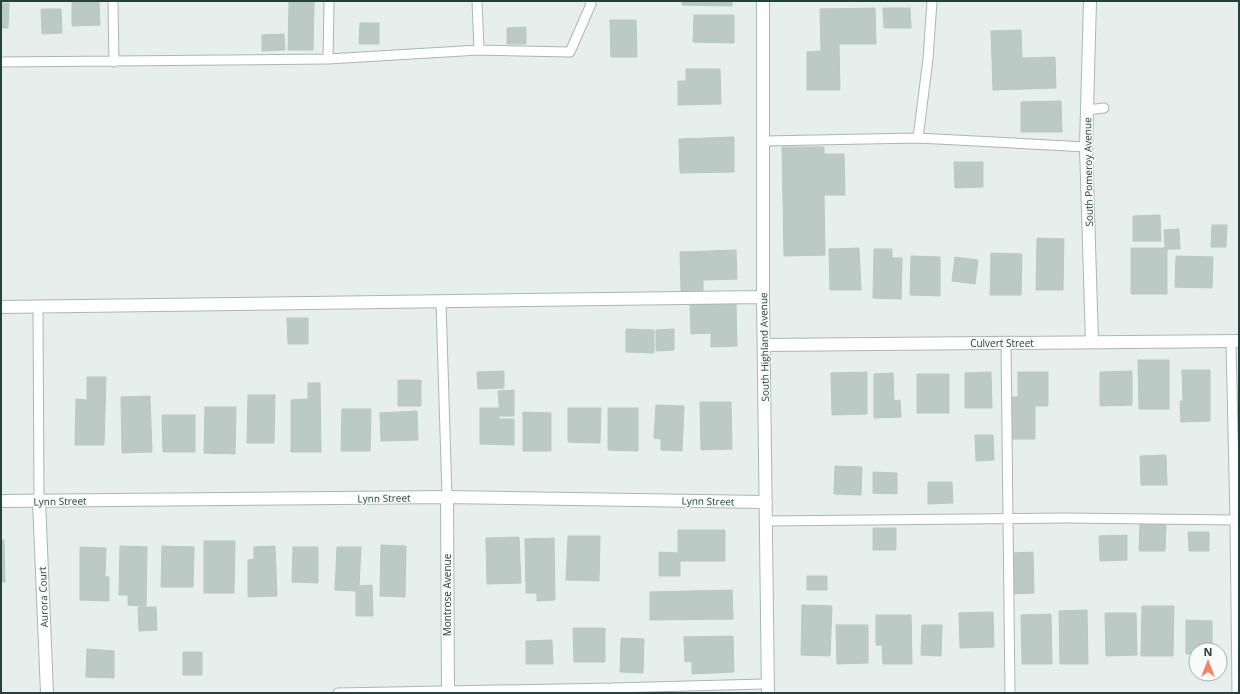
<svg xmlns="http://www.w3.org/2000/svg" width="1240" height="694" viewBox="0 0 1240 694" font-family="'Open Sans',sans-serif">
  <rect width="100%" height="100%" fill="#e6efeb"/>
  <path fill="#bbcac4" stroke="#b8c9c2" d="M72,1H99L100,25L72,26Z
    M289,1H314L313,50H288Z
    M682,1H732V6L682,5Z
    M1,3H9L8,28H1Z
    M875,8L876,44H839L840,90H807V52L821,51L820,9Z
    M883,8H910L911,28H884Z
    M41,9H61L62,33L42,34Z
    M694,15H734V43L693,42Z
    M610,20H636L637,57H611Z
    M360,23H379V44H359Z
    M526,27V44H507V28Z
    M1021,30L1022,58L1055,57L1056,88L993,90L991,31Z
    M284,34L285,50L262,51V35Z
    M686,69H720L721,104L678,105V81H686Z
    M1061,101L1062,132H1021V102Z
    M734,137V172L680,173L679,139Z
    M782,147H824V154H844L845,195H824L825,255L784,256Z
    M954,162H983V187L955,188Z
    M1160,215L1161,241H1133V216Z
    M1212,225H1227L1226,247H1211Z
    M1179,229L1180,249H1167V294H1131V248H1165L1164,230Z
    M1037,238L1064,239L1063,290H1036Z
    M859,248L861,290H830L829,249Z
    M874,249H892V258H902L901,299L873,298Z
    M736,250L737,279L703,280V291H681L680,252Z
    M991,253L1022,254L1021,295H990Z
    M911,256L940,257V296L910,295Z
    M1176,256L1213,257L1212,288L1175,287Z
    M955,257L978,260L975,284L952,281Z
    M736,304L737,346L711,347V333L691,334L690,305Z
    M287,318H308V344H288Z
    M626,329L654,330V353L626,352Z
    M674,329V350L656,351V330Z
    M1138,360H1169V409H1139Z
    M1182,370H1210V421L1181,422L1180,401H1183Z
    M504,371V388L478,389L477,372Z
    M1132,371V405L1100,406V372Z
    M867,372V414L832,415L831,373Z
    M991,372L992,408H965V373Z
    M1018,372H1048V406H1035V439H1011V397H1018Z
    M893,373L894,401L900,400L901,417L874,418V374Z
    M917,374H949V413H917Z
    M87,377H106L104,445H75L76,399L87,400Z
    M398,380H421V406H398Z
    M308,383H320L321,452H291V400L308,399Z
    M514,390V416H500L498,391Z
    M248,395H275L274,443H247Z
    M150,396L152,452L122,453L121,397Z
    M700,402H731L732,449L701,450Z
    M656,405L684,406L682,451L661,450V439L654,438Z
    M205,407H236L235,454L204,453Z
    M480,408H499V419H514V445L480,444Z
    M568,408H601L600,443L568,442Z
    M608,408H638V451L608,450Z
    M342,409H371L370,451H341Z
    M417,411L418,440L381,441L380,413Z
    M523,412L551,413V451H523Z
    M162,415H195V452H163Z
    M975,435H993L994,460L976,461Z
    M1166,455L1167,485H1141L1140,456Z
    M835,466L862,467L861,495L834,494Z
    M873,472L897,473V494L873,493Z
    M928,482H952L953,503L928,504Z
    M1140,524H1166L1165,551H1139Z
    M873,528H896V550H873Z
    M678,530H725V561H680V576H659V552L678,553Z
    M1188,532H1209V551H1189Z
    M1127,535V560L1100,561L1099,536Z
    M568,536H600L599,581L566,580Z
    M519,537L521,583L487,584L486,538Z
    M554,538L555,600L537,601V593H526L525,539Z
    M1,540H4L5,582H1Z
    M204,541H235L234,593H204Z
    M381,545L406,546L405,597L380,596Z
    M120,546L147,547L146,606L128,605V595H119Z
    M162,546L194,547L193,587H161Z
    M275,546L277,596L248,597V560L254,559V547Z
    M80,547L106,548L105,577H109V601L80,600Z
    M293,547H318V583L292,582Z
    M337,547H361L359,586L372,585L373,616H356V591L335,590Z
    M1033,552L1034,593L1013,594L1012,553Z
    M807,576H827V590H807Z
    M732,590L733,619L650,620V592Z
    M802,605L832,606L830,656L801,655Z
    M1142,606H1174L1173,656H1141Z
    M138,607H156L157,630L139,631Z
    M1087,610L1088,664H1060L1059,611Z
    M993,612L994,647L960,648L959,613Z
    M1105,613H1136L1137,655L1106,656Z
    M1051,614L1052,664H1022L1021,615Z
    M876,615H911L912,664H883L882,645H876Z
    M1186,620L1212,621V650H1196V654H1186Z
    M836,625H868V663L837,664Z
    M922,625H942L941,656L921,655Z
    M573,628H605V662H574Z
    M733,636L734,672L692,674V661L685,662L684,637Z
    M621,638L644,639L643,673L620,672Z
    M552,640L553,664H526V641Z
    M87,649L114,651V678L86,677Z
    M183,652H202V675H183Z"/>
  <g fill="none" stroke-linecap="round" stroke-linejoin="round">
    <g stroke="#a8b8b2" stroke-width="11">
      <path id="lane" d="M113,1L114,62
        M477,1L479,50
        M328,59L329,1
        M1,62L328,59L479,50L570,52L591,4L590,1
        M1087,110L1104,108
        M918,138L928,59L932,1
        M764,141L918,138L1086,147
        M441,302L447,497
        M38,308L39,501
        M1006,343L1010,693
        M1235,520L1237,693
        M767,521L1067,518L1235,520L1231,341
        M612,688L768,684
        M338,693L612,688V693"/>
    </g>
    <g stroke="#a8b8b2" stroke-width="14">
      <path id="street" d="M763,1V297L768,693
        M1090,1L1086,147L1092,342
        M1,307L763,297
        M764,345L1239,341
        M447,497L448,693
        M1,501L447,497L766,502
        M39,501L47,693"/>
    </g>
    <use href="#lane" stroke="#fff" stroke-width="9"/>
    <use href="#street" stroke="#fff" stroke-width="12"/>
  </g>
  <g text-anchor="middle" stroke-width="3" stroke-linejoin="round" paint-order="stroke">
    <g font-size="10" fill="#24423a" stroke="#f7fbf9">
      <text transform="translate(1088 172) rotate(-91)" y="4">South Pomeroy Avenue</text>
      <text x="1002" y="347">Culvert Street</text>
      <text transform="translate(764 347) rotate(-91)" y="4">South Highland Avenue</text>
      <text transform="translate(384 498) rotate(-1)" y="4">Lynn Street</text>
      <text transform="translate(60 501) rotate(-1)" y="4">Lynn Street</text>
      <text transform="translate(708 501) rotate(1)" y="4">Lynn Street</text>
      <text transform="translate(447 595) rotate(-90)" y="4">Montrose Avenue</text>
      <text transform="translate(43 597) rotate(-92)" y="4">Aurora Court</text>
    </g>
  </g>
  <rect width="1240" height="694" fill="none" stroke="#24423a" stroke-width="4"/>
  <g transform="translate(1208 662)"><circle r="19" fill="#f7fbf9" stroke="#a3b1ad"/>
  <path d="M0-3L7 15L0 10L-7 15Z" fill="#f4845f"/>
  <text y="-6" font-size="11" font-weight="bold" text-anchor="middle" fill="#24423a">N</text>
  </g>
</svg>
